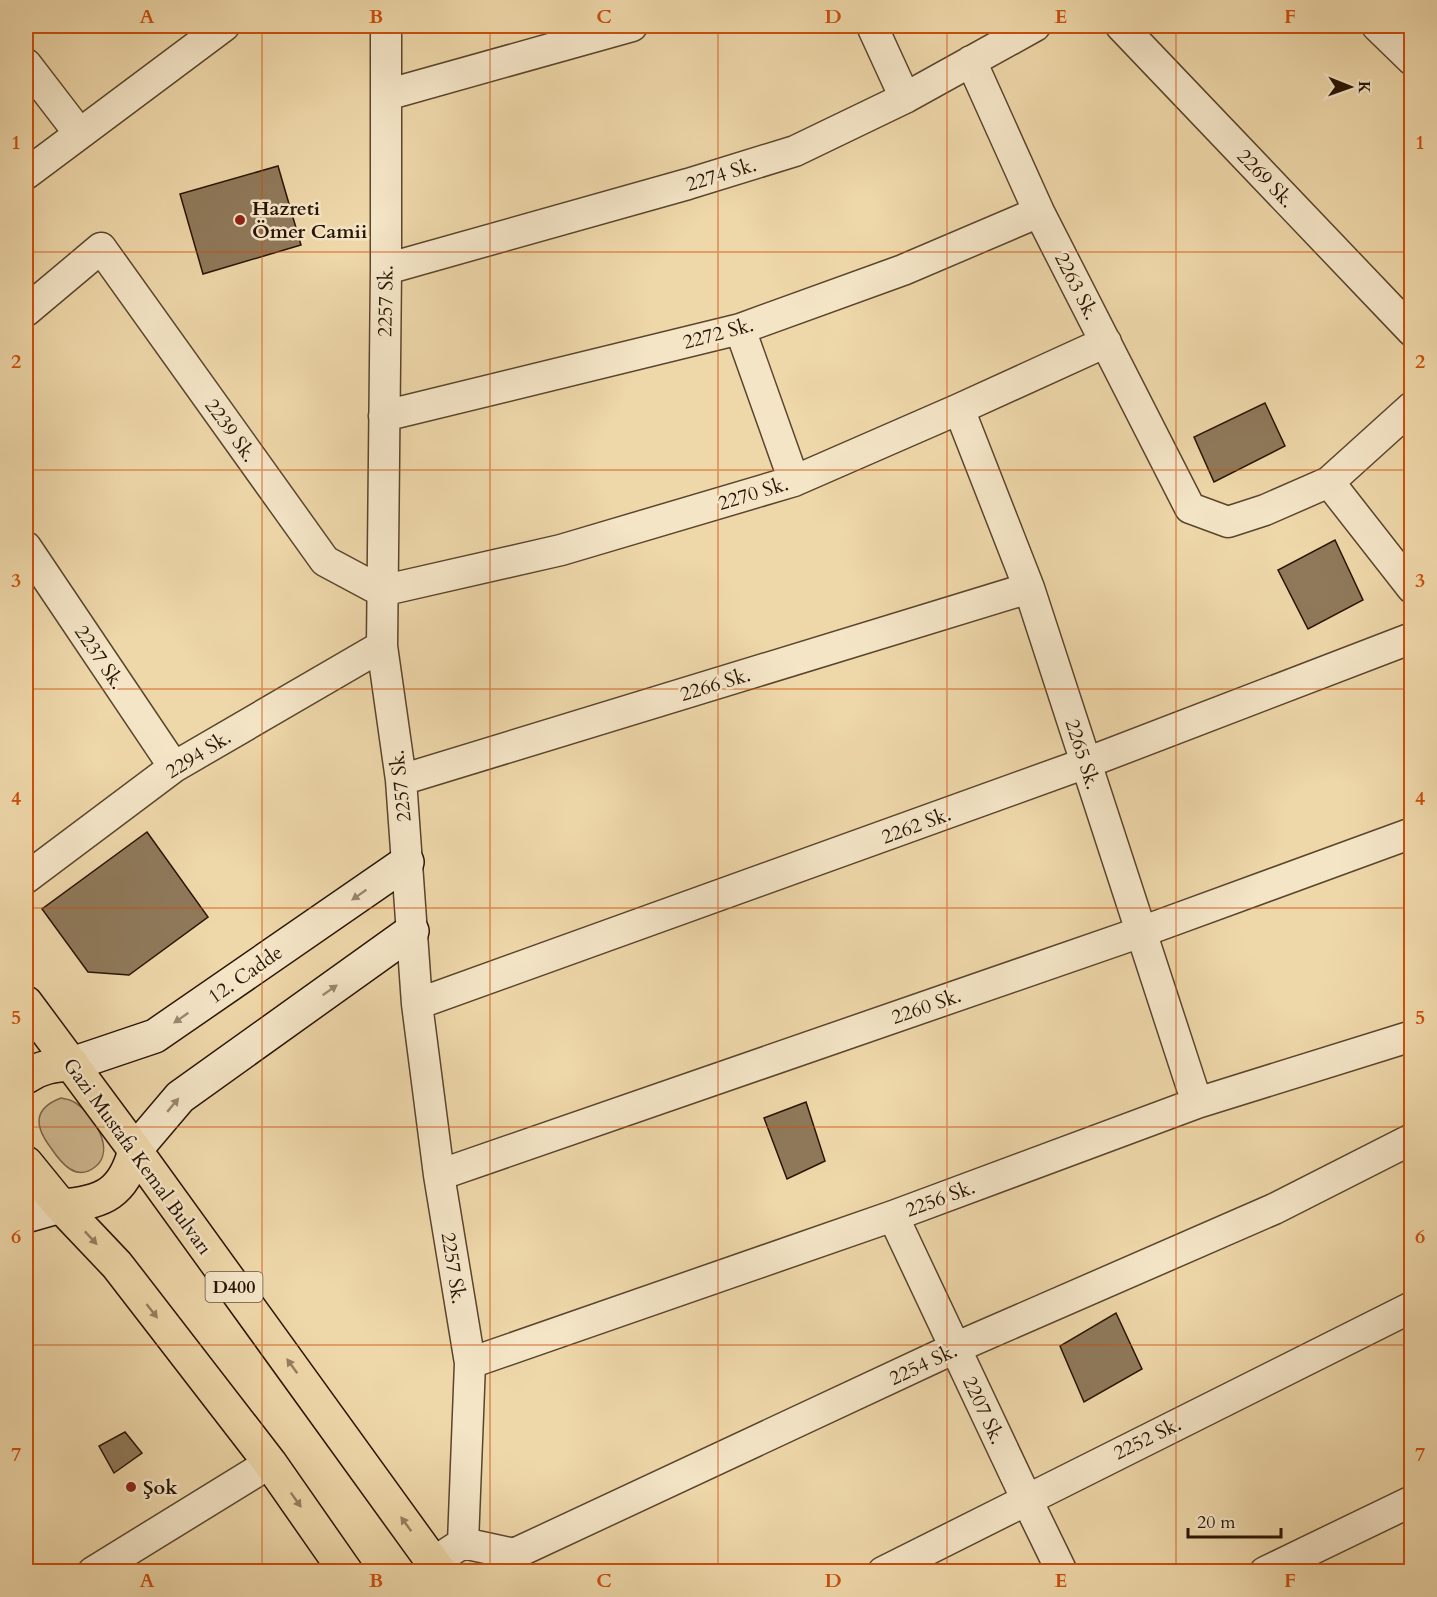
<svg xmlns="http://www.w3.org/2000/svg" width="1437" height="1597" viewBox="0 0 1437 1597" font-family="Cardo,serif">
  <rect width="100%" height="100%" fill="#eed7a9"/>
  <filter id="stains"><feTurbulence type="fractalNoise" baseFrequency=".00333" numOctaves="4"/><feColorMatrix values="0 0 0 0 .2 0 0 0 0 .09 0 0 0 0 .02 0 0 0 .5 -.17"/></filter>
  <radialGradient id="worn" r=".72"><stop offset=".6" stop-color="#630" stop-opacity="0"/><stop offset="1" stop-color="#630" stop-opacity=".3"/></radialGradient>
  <path fill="#cdb68d" stroke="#7b6548" stroke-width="1.5" d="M61,1098C65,1099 70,1099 74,1102C92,1112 117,1150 95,1167C76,1182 61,1163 51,1148C35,1127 32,1109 61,1098Z"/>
  <path fill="#8f795a" stroke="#291404" stroke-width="1.5" d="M278,166L301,245L203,274L180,194Z
    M1265,403L1285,446L1214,482L1194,437Z
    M1335,540L1363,600L1308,629L1278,570Z
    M147,832L208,917L129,975L88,972L42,909Z
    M806,1102L825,1161L787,1179L764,1118Z
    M1116,1313L1142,1369L1084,1402L1060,1346Z
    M125,1432L142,1453L114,1473L99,1446Z"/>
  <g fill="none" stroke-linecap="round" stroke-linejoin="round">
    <g stroke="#5a452d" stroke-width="33">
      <path id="minor" d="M386,26V269L382,646L401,780L417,1004L439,1175L470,1363L463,1543
        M872,26L905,98
        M1121,26L1412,331
        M1377,26L1412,60
        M971,61L1039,212L1190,508L1228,522L1265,510L1329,482L1412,407
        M26,64L79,133
        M386,95L632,26
        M26,174L224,26
        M386,269L688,184L795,151L905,98L1035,26
        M26,311L101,248L325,561L381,591L561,550L794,481L959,409L1106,342
        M740,329L794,481
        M959,409L1029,588L1197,1103
        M384,416L740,329L903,270L1039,212
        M1329,482L1412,588
        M26,547L174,767
        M401,780L1029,588
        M26,878L174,767L382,646
        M417,1004L1086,763L1412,638
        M439,1175L1141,932L1412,833
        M893,1216L1026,1498L1062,1572
        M470,1363L893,1216L1197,1103L1412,1036
        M446,1554L463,1543L514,1554L955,1348L1274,1209L1412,1139
        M93,1572L270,1463
        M883,1572L1412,1307
        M1265,1572L1412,1501"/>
    </g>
    <g stroke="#291404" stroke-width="36">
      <path id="secondary" d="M72,1064L155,1036L407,862
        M135,1150L180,1097L412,931
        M26,1216L61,1206"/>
    </g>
    <g stroke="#291404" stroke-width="36">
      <path id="trunk" d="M26,1003L135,1150L440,1572
        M26,1077C40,1067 54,1065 72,1064
        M26,1163L61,1206L117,1265L270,1463L346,1572
        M61,1206C103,1203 124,1193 135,1150"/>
    </g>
    <use href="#minor" stroke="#f4e5c7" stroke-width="30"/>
    <use href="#secondary" stroke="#f4e5c7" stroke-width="33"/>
    <use href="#trunk" stroke="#eed7a9" stroke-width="33"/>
  </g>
  <defs><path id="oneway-solid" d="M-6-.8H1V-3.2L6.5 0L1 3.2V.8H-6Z" transform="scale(1.5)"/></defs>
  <g fill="#99876f">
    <use href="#oneway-solid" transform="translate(359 895) rotate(145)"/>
    <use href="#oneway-solid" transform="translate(330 990) rotate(-35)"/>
    <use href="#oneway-solid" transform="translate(181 1018) rotate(145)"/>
    <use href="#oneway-solid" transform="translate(173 1105) rotate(-50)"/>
  </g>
  <g fill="#957f5f">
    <use href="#oneway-solid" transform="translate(91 1238) rotate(47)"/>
    <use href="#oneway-solid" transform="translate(152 1311) rotate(52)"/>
    <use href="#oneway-solid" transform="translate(292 1366) rotate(-126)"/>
    <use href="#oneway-solid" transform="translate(296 1500) rotate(55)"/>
    <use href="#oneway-solid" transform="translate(406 1524) rotate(-126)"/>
  </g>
  <path fill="none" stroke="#cb4f0b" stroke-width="1.5" stroke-opacity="0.55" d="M262,26V1572M490,26V1572M718,26V1572M947,26V1572M1176,26V1572M26,252H1412M26,470H1412M26,689H1412M26,908H1412M26,1127H1412M26,1345H1412"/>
  <g fill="#8f2418" stroke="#f4e5c7" stroke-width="2">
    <circle cx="240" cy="220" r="6"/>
    <circle cx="131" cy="1487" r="6"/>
  </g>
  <g text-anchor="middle" stroke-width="5" stroke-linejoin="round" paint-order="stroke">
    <rect fill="#f4e5c7" stroke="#66533e" stroke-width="1.5" x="205.5" y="1272" width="57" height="30" rx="4.5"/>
    <g font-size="18" font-weight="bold" fill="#291404">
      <text x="234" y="1293">D400</text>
    </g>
    <g font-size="20" fill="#291404" stroke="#f4e5c7">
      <text transform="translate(721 174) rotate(-17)" y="7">2274 Sk.</text>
      <text transform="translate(1266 178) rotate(46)" y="7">2269 Sk.</text>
      <text transform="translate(1077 286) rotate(63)" y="7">2263 Sk.</text>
      <text transform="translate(385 301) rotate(-89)" y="7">2257 Sk.</text>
      <text transform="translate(718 333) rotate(-15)" y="7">2272 Sk.</text>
      <text transform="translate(231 430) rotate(54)" y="7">2239 Sk.</text>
      <text transform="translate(753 493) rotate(-17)" y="7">2270 Sk.</text>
      <text transform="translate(100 657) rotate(56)" y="7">2237 Sk.</text>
      <text transform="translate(715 684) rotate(-17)" y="7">2266 Sk.</text>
      <text transform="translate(198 754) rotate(-32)" y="7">2294 Sk.</text>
      <text transform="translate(1083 754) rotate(72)" y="7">2265 Sk.</text>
      <text transform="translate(400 786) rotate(-96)" y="7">2257 Sk.</text>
      <text transform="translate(916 825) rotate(-20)" y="7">2262 Sk.</text>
      <text transform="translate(245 974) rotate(-35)" y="7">12. Cadde</text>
      <text transform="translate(926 1006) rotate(-19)" y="7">2260 Sk.</text>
      <text transform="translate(138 1156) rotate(54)" y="7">Gazi Mustafa Kemal Bulvarı</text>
      <text transform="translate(940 1198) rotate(-20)" y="7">2256 Sk.</text>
      <text transform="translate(454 1268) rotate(81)" y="7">2257 Sk.</text>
      <text transform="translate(923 1364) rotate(-25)" y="7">2254 Sk.</text>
      <text transform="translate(984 1410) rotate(65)" y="7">2207 Sk.</text>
      <text transform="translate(1147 1438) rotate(-26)" y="7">2252 Sk.</text>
    </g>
    <g font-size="20" font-weight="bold" fill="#291404" stroke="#f4e5c7" text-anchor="start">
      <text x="252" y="215">Hazreti<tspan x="252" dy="23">Ömer Camii</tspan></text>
      <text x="143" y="1494">Şok</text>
    </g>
  </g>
  <rect width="1437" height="1597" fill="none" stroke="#eed7a9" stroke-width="66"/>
  <g transform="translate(1350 87) rotate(91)" stroke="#f4e5c7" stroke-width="4.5" paint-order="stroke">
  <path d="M0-4.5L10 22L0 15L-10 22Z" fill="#291404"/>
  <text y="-9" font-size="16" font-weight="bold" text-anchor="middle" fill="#291404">K</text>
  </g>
  <path d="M1188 1528v9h93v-9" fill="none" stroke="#291404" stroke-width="3"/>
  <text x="1197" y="1528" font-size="18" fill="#291404" stroke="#f4e5c7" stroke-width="4.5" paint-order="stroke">20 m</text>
  <rect x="33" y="33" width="1371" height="1531" fill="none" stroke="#cb4f0b" stroke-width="2"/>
  <g font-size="20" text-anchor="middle" font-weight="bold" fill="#cb4f0b">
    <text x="147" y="23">A</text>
    <text x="376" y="23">B</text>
    <text x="604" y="23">C</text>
    <text x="833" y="23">D</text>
    <text x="1061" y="23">E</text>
    <text x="1290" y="23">F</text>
    <text x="16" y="149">1</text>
    <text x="1420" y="149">1</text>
    <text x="16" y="368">2</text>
    <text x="1420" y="368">2</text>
    <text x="16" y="587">3</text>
    <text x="1420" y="587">3</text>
    <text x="16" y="805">4</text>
    <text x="1420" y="805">4</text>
    <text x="16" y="1024">5</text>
    <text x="1420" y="1024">5</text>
    <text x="16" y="1243">6</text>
    <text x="1420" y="1243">6</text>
    <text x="16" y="1461">7</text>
    <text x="1420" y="1461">7</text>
    <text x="147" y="1587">A</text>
    <text x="376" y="1587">B</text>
    <text x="604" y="1587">C</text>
    <text x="833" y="1587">D</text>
    <text x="1061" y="1587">E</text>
    <text x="1290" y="1587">F</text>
  </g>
  <rect width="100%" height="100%" filter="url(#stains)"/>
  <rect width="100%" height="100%" fill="url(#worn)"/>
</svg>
